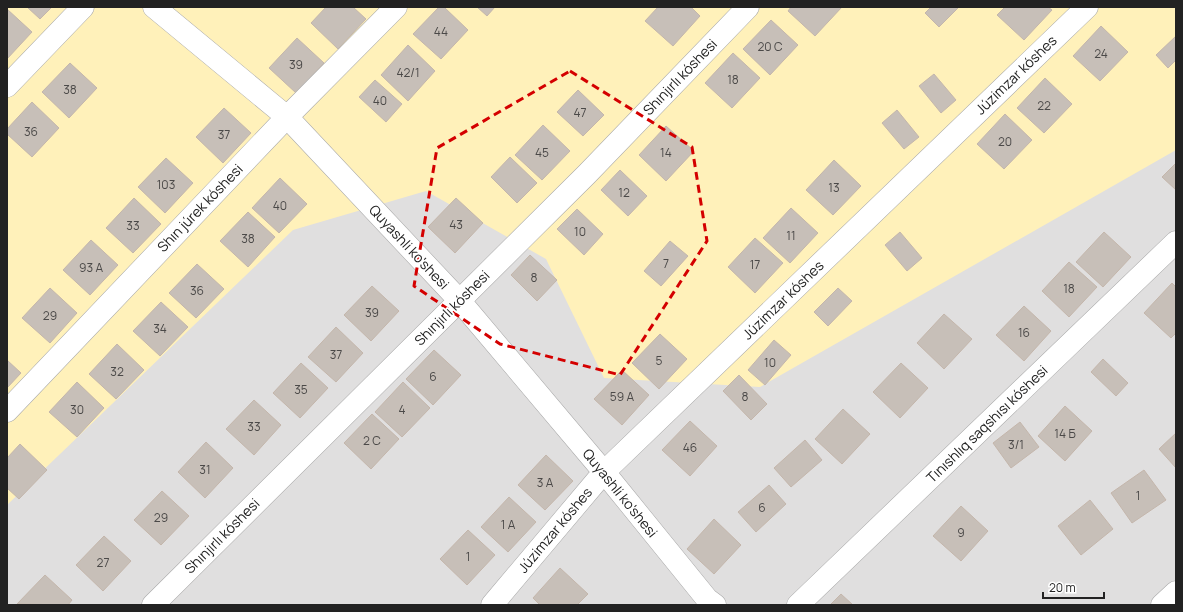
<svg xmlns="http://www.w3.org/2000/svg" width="1183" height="612" viewBox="0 0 1183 612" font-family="Manrope,sans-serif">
  <rect width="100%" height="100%" fill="#f2efe9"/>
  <path fill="#e0dfdf" d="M7,7H1176V605H7Z"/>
  <path fill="#fff1ba" d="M7,7H1176V150L760,387L604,378L546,259L426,191L293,230L7,505Z"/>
  <path fill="#c7bfb8" stroke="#c4b6ab" d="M27,7H52L40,19Z
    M326,7H353L366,19L338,49L311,23Z
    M439,7H444L468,30L441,59L413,34Z
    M477,7H495L487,16Z
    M658,7H691L700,16L673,46L645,21Z
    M791,7H842L815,36L788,11Z
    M931,7H959L939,27L925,13Z
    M1005,7H1048L1052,10L1024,40L997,15Z
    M7,9L32,32L7,59Z
    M771,20L798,45L770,75L743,49Z
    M1101,26L1128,52L1100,81L1073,56Z
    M1176,36V60L1168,68L1156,55Z
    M297,38L324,63L296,93L269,68Z
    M408,45L435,71L408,101L381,75Z
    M733,53L760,78L732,108L705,83Z
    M70,63L97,88L69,118L42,92Z
    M934,74L956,100L941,113L919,86Z
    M1045,78L1072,104L1044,133L1017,108Z
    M375,80L402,104L386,122L359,97Z
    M578,90L604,115L583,136L557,112Z
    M32,102L59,128L32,157L7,134V129Z
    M224,108L251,133L223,163L196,137Z
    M897,110L919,137L904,149L882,123Z
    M1005,114L1032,140L1004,169L977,144Z
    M543,125L570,151L542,180L515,155Z
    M666,126L694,151L666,181L639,155Z
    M510,157L537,183L517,203L491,177Z
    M166,158L193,183L165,213L138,187Z
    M834,160L861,186L833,215L806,190Z
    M1176,163V190L1162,177Z
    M620,170L647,196L628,216L601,190Z
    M280,178L307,204L279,233L252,208Z
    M134,198L161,224L133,253L106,228Z
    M456,198L483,223L455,253L428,227Z
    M791,208L818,233L790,263L763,238Z
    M577,209L603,234L584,255L557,229Z
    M248,212L275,237L248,267L220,241Z
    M900,232L922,258L907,271L885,245Z
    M1104,232L1131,257L1103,287L1076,262Z
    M755,238L783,263L755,293L728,267Z
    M91,240L118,265L90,295L63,270Z
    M670,241L688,256L661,286L644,271Z
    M530,255L557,280L537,301L511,275Z
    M1069,262L1097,287L1069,317L1042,291Z
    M197,264L224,289L196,318L169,293Z
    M1172,283L1176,287V333L1171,338L1144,313Z
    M372,286L399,311L371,341L344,315Z
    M50,288L77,313L50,343L22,318Z
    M838,288L852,301L828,326L814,312Z
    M161,302L188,327L160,356L133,331Z
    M1024,306L1051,331L1024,361L996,335Z
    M944,314L972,339L944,369L917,343Z
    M336,327L363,353L336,382L308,357Z
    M660,334L687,359L659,389L632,363Z
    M774,340L791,355L765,385L748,370Z
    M117,344L144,370L116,399L89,374Z
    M434,350L461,375L433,405L406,379Z
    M1103,359L1128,383L1116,396L1091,372Z
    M7,360L21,373L7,388Z
    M301,363L328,388L300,418L273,393Z
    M901,363L928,388L900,418L873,392Z
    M622,370L649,395L622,425L594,399Z
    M739,375L767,404L751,420L723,391Z
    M77,382L104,408L77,437L49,412Z
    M403,382L430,408L402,437L375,412Z
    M254,400L281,425L254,455L226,429Z
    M1065,406L1092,431L1065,461L1038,436Z
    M843,409L870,434L842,464L815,439Z
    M372,414L399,439L371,469L344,443Z
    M690,421L717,446L690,476L662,450Z
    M1020,422L1039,447L1011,468L993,443Z
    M1176,433V468L1159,449Z
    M805,440L822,460L791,487L774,468Z
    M206,442L233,468L205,498L178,472Z
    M20,444L47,470L19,499L7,488V458Z
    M546,455L573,481L545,510L518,485Z
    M1144,470L1166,500L1132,523L1111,493Z
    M769,485L786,504L756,532L738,512Z
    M162,491L189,516L161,545L134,520Z
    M509,497L536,522L508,552L481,527Z
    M1090,500L1113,529L1081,555L1058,526Z
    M961,506L988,531L961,561L933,536Z
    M714,519L741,545L714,574L687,549Z
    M468,530L495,555L467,585L440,559Z
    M104,536L131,561L103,591L76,565Z
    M560,568L588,594L577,605H540L533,598Z
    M45,575L72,600L68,605L17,604Z
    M841,594L853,605H830Z"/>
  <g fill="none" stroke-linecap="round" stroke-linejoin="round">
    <g stroke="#a9a9a9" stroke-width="23">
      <path id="minor" d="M154,7L287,117L459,300L604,472L707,599L715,605
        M7,86L83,7
        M7,411L287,117L396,7
        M153,605L587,174L748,7
        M492,605L604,472L1087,7
        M798,605L1176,242
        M1162,605L1176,592"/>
    </g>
    <use href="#minor" stroke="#fff" stroke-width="22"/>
  </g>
  <path fill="none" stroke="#d40000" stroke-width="3" stroke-dasharray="8 5" stroke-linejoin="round" d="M570,71L692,147L707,241L620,375L500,344L414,286L437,148Z"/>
  <g text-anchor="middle" stroke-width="3.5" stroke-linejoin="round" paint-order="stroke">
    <g font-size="12" fill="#4b4948">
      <text x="441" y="36">44</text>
      <text x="770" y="51">20 С</text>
      <text x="1101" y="58">24</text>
      <text x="296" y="69">39</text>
      <text x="408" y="77">42/1</text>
      <text x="733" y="84">18</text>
      <text x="70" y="94">38</text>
      <text x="380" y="105">40</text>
      <text x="1044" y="110">22</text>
      <text x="580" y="117">47</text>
      <text x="31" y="136">36</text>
      <text x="224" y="139">37</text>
      <text x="1005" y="146">20</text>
      <text x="542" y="157">45</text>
      <text x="666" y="157">14</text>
      <text x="166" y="189">103</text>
      <text x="834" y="192">13</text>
      <text x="624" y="197">12</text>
      <text x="280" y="210">40</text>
      <text x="456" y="229">43</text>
      <text x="133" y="230">33</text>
      <text x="580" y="236">10</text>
      <text x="791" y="240">11</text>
      <text x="248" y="243">38</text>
      <text x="666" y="268">7</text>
      <text x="755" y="269">17</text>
      <text x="91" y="272">93 А</text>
      <text x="534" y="282">8</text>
      <text x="1069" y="293">18</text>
      <text x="197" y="295">36</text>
      <text x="372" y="317">39</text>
      <text x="50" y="320">29</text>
      <text x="160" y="333">34</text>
      <text x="1024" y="337">16</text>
      <text x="336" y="359">37</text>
      <text x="659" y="365">5</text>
      <text x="770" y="367">10</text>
      <text x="117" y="376">32</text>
      <text x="433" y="381">6</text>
      <text x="301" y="394">35</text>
      <text x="622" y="401">59 А</text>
      <text x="745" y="401">8</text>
      <text x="77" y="414">30</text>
      <text x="402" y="414">4</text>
      <text x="254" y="431">33</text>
      <text x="1065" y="438">14 Б</text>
      <text x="372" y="445">2 С</text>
      <text x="1016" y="449">3/1</text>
      <text x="690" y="452">46</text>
      <text x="205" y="474">31</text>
      <text x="545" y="487">3 А</text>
      <text x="1138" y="500">1</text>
      <text x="762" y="512">6</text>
      <text x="161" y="522">29</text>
      <text x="508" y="529">1 А</text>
      <text x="961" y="537">9</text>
      <text x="468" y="561">1</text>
      <text x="103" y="567">27</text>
    </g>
    <g font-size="14" fill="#222" stroke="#fff">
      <text transform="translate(1016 75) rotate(-44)" y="5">Júzimzar kóshes</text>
      <text transform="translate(680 77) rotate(-46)" y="5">Shınjırlı kóshesi</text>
      <text transform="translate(200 208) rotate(-46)" y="5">Shın júrek kóshesi</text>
      <text transform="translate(409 247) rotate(47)" y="5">Quyashli ko'shesi</text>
      <text transform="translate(783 300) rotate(-44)" y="5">Júzimzar kóshes</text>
      <text transform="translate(452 308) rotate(-45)" y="5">Shınjırlı kóshesi</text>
      <text transform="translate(987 424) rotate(-44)" y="5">Tınıshlıq saqshısı kóshesi</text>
      <text transform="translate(620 493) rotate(51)" y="5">Quyashli ko'shesi</text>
      <text transform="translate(555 530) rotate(-50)" y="5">Júzimzar kóshes</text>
      <text transform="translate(222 536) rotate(-45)" y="5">Shınjırlı kóshesi</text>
    </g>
  </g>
  <rect width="1183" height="612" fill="none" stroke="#222222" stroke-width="16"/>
  <path d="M1043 592v6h61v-6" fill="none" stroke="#222222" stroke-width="2"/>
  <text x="1049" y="592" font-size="12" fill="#222222" stroke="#ffffff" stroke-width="3" paint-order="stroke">20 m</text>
</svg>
